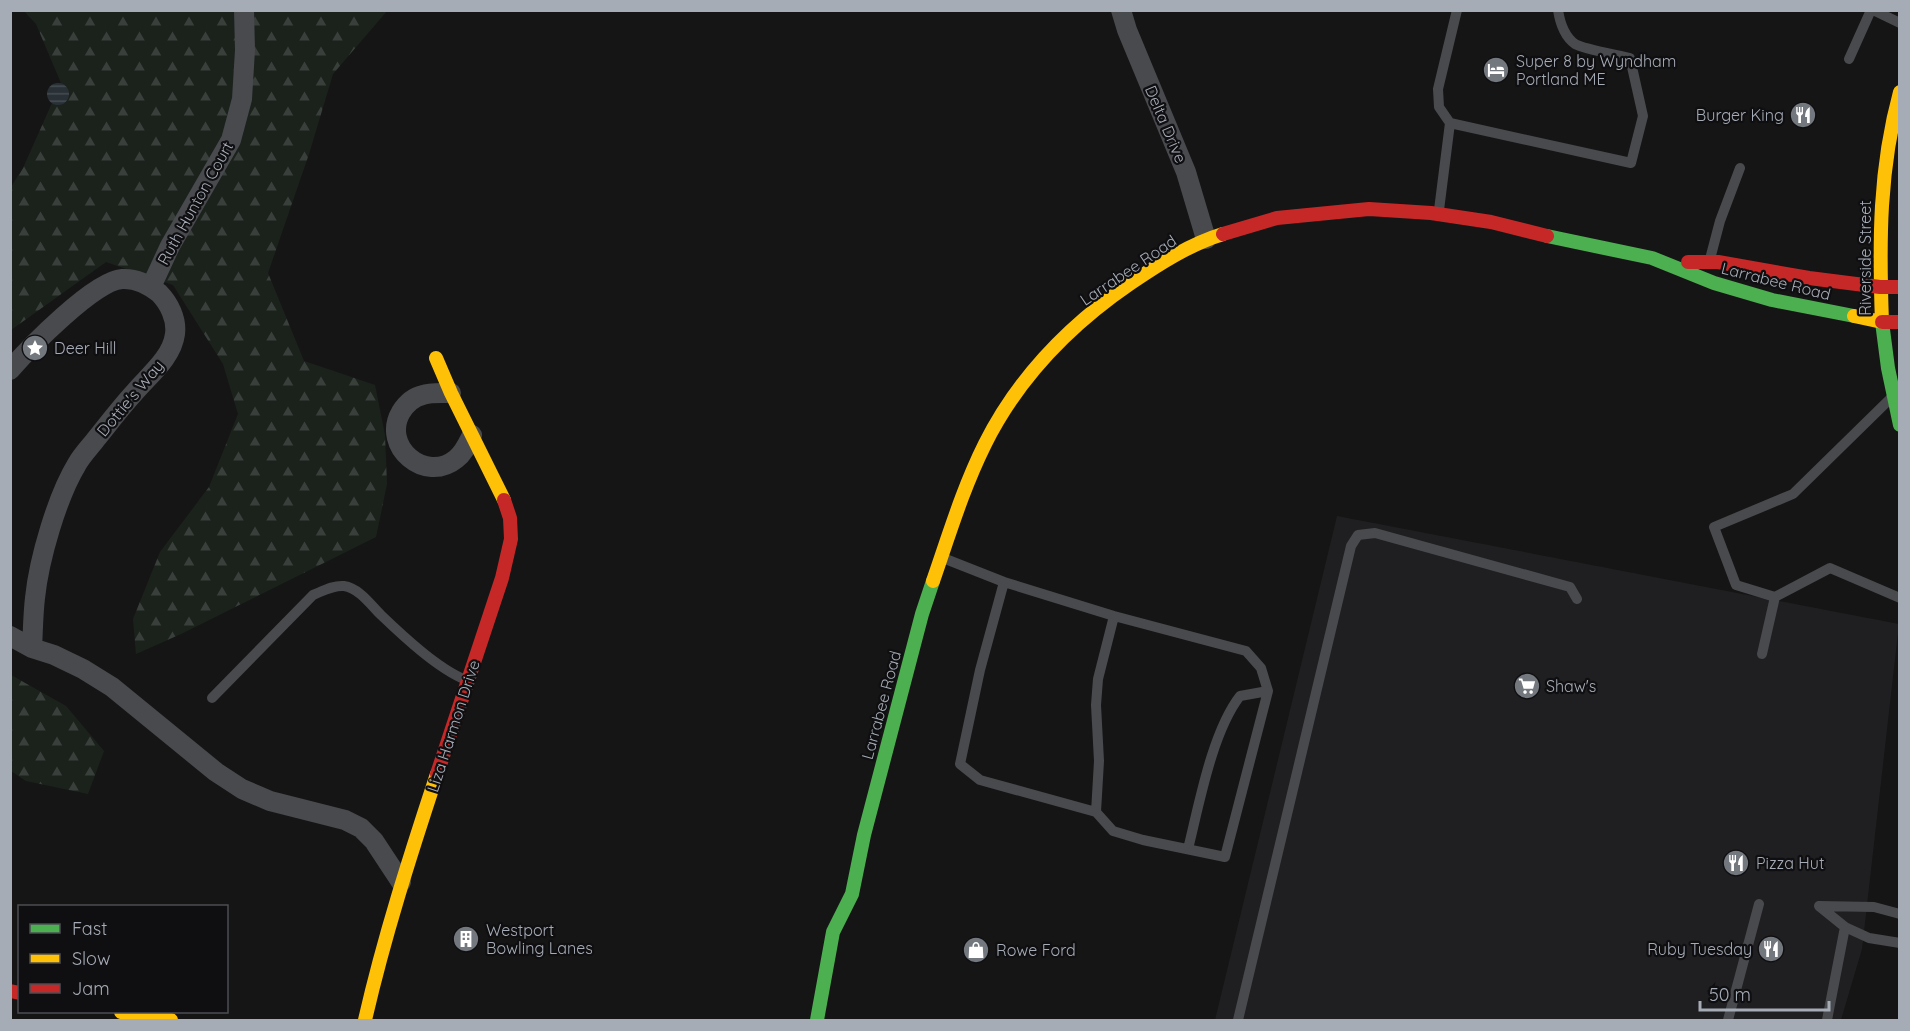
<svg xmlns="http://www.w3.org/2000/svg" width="1910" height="1031" viewBox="0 0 1910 1031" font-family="Quicksand,sans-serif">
  <defs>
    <pattern id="forest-firs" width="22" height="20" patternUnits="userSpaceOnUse" patternTransform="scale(1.5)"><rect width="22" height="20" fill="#1b221c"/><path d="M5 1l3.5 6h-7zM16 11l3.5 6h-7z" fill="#393f3b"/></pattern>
    <pattern id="water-rules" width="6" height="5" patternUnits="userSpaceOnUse" patternTransform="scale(1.5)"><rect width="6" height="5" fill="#293137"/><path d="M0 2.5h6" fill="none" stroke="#454c52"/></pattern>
  </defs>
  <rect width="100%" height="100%" fill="#151515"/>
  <path fill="#1f1f21" d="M1337,516L1899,624L1862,949L1841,1020H1215Z"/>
  <path fill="url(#forest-firs)" d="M24,11H387L333,74L309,154L268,273L304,361L375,385L385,435L387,484L376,537L181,634L136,654L133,619L160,552L209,487L238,414L223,364L173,285L106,262L11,330V187L23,168L61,83L36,24Z
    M11,675L66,706L104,751L88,794L26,781L11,771Z"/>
  <path fill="url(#water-rules)" d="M47 94a11 11 0 1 1 22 0a11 11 0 1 1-22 0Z"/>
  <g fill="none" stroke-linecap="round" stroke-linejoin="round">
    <path stroke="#494a4e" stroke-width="10" d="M1873,10L1900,23
      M1849,59L1871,10
      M1450,123L1631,163L1643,116L1630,58C1618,55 1583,49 1575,44C1564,36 1560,23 1558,10
      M1439,210L1450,123L1439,107L1438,89L1457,10
      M1710,259L1720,221L1740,168
      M943,558L1004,582
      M1775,597L1736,585L1714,527L1793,494L1891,398
      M1762,654L1775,597L1830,568L1900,598
      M212,698L313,595C323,591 333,585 344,586C359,588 371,605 381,615C403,636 438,669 466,680
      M1096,812L980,780L960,764L980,670L1004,582L1114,616L1246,651L1261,668L1268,691L1225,857L1143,840L1113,831L1096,812L1099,761L1096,705L1098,679L1114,616
      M1188,849C1199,805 1212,732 1240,696L1268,691
      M1819,906L1845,927L1869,938L1900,943
      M1819,906L1874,907L1900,914
      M1238,1020L1351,546L1358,535L1375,533L1570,587L1577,599
      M1728,1020L1759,904
      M1827,1020L1845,927"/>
    <path stroke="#494a4e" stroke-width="20" d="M1121,10L1127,30L1186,172L1206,239
      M151,287L170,246L231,140L242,99L245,50L244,10
      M10,370C29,348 94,281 122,279C135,278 149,285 159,293C169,303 177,319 175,334C172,358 148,376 134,393C121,407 109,423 96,439C90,447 82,455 77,464C57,497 39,559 35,598C33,615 33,631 32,648
      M451,393C442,393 431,392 423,395C414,397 406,404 401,412C381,446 425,484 456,459C464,453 468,443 472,435
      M10,636L32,648L54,655L83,669L112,687L216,772L242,789L270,801L345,820L361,828L374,841L401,882"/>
    <path stroke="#4caf50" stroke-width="14" d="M1547,236L1652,258L1714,283L1772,300L1854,316
      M1882,322L1888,368L1900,425
      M817,1020L833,932L852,894L864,835L922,614L933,581"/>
    <path stroke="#ffc107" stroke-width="14" d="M1854,316L1882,322C1879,242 1879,169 1900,92
      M436,358L451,393L504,500
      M933,581C949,535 963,488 985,444C1018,378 1071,324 1131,283C1159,264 1190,244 1223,234
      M121,1012L171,1020
      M365,1020C384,937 410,856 437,774"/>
    <path stroke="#c62828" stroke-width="14" d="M1223,234L1277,218L1369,209L1431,213L1491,222L1547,236
      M1688,262H1718L1809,278L1880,287
      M1880,287H1900
      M1882,322H1900
      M437,774L502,578L511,539L510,518L504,500
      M10,991L20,993"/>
  </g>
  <defs>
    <g id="hotel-disc" transform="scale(1.35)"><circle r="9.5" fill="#73777e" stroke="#0f0f11"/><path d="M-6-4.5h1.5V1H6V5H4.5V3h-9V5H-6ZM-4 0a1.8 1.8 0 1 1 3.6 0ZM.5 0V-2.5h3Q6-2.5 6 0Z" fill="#fff"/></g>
    <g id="restaurant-disc" transform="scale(1.35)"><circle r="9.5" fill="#73777e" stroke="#0f0f11"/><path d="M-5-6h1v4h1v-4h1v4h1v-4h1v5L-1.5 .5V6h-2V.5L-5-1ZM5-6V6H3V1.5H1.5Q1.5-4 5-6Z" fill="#fff"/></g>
    <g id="sight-disc" transform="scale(1.35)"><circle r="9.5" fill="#73777e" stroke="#0f0f11"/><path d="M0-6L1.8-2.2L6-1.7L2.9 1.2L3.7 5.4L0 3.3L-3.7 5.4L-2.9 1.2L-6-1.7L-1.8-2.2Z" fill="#fff"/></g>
    <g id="supermarket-disc" transform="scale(1.35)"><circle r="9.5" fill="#73777e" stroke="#0f0f11"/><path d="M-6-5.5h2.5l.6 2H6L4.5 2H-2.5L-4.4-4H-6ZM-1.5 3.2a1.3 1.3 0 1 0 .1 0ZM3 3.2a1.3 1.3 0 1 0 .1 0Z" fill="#fff"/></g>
    <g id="building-disc" transform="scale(1.35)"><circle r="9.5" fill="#73777e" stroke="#0f0f11"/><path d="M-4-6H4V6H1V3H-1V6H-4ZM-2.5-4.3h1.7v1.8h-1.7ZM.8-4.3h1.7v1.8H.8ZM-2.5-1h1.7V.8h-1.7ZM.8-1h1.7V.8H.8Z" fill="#fff"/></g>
    <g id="shop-disc" transform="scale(1.35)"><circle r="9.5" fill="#73777e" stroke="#0f0f11"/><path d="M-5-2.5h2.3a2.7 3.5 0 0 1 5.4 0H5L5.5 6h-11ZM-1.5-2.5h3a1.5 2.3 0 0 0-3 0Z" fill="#fff"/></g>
  </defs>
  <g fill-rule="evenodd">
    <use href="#hotel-disc" x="1496" y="70"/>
    <use href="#restaurant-disc" x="1803" y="115"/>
    <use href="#sight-disc" x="35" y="348"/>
    <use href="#supermarket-disc" x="1527" y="686"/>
    <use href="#restaurant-disc" x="1736" y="863"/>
    <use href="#building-disc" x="466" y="939"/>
    <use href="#restaurant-disc" x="1771" y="949"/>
    <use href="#shop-disc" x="976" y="950"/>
  </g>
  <g text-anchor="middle" stroke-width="4.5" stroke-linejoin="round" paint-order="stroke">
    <g font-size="16" fill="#a6acb6" stroke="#0f0f11" text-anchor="start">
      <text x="1516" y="67">Super 8 by Wyndham<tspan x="1516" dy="18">Portland ME</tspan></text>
      <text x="1784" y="121" text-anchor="end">Burger King</text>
      <text x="54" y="354">Deer Hill</text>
      <text x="1546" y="692">Shaw's</text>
      <text x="1756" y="869">Pizza Hut</text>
      <text x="486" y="936">Westport<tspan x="486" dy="18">Bowling Lanes</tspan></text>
      <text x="1752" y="955" text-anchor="end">Ruby Tuesday</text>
      <text x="996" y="956">Rowe Ford</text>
    </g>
    <g font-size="16" fill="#a6acb6" stroke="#0f0f11">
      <text transform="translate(1166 124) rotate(67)" y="6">Delta Drive</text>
      <text transform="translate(195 203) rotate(-61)" y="6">Ruth Hunton Court</text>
      <text transform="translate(1865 258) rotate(-90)" y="6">Riverside Street</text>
      <text transform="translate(1128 270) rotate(-34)" y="6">Larrabee Road</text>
      <text transform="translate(1776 281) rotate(14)" y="6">Larrabee Road</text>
      <text transform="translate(130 398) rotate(-50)" y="6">Dottie's Way</text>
      <text transform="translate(881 705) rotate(-75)" y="6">Larrabee Road</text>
      <text transform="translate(453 726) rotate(-72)" y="6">Liza Harmon Drive</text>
    </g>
  </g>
  <rect width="1910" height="1031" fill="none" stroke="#a6acb6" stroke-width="24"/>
  <rect x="18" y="905" width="210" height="108" fill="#0f0f11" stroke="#4b4e53" stroke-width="1.5"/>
  <rect x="30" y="924" width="30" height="9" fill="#4caf50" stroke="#4b4e53" stroke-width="1.5"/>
  <text x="72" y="935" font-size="18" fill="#a6acb6">Fast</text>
  <rect x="30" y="954" width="30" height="9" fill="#ffc107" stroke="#4b4e53" stroke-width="1.5"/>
  <text x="72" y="965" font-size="18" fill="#a6acb6">Slow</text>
  <rect x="30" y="984" width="30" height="9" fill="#c62828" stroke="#4b4e53" stroke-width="1.5"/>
  <text x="72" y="995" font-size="18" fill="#a6acb6">Jam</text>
  <path d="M1700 1001v9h129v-9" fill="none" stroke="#a6acb6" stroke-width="3"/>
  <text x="1709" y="1001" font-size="18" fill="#a6acb6" stroke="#0f0f11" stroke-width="4.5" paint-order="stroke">50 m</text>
</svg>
